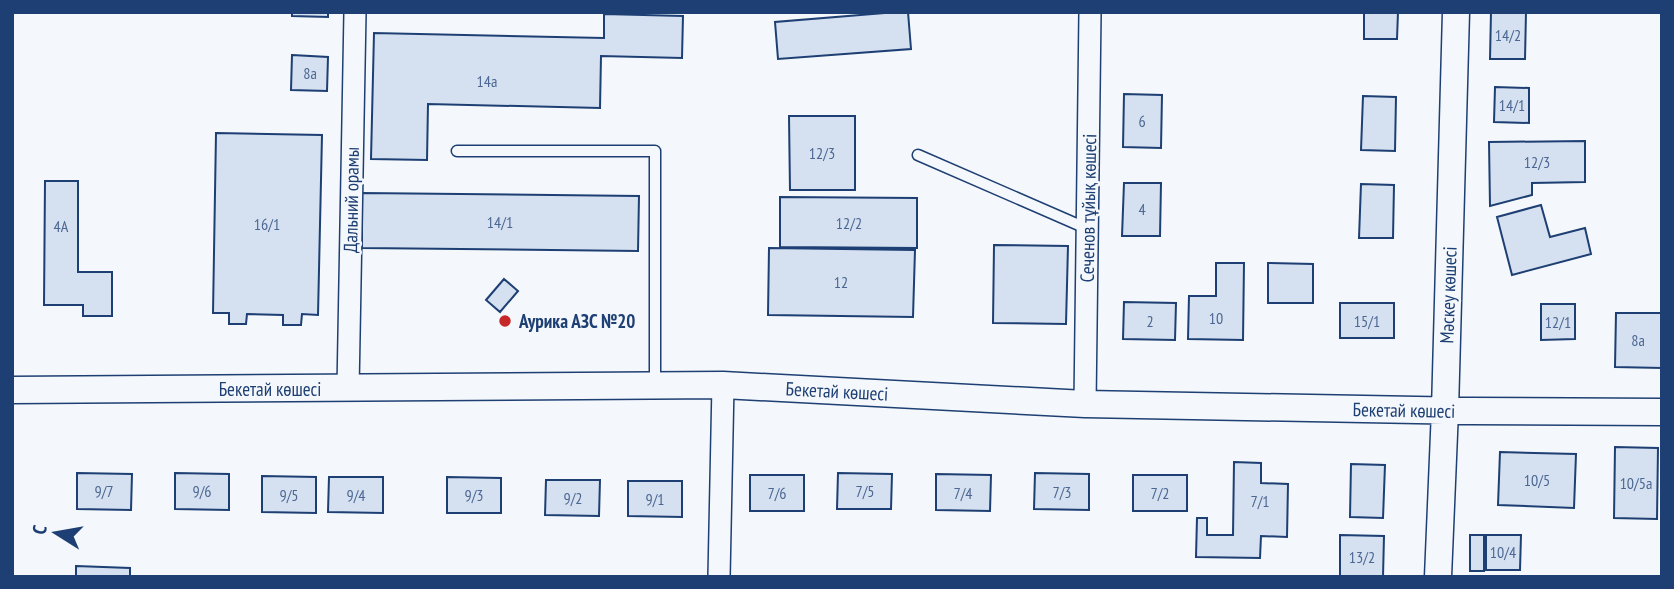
<svg xmlns="http://www.w3.org/2000/svg" width="1674" height="589" viewBox="0 0 1674 589" font-family="'PT Sans Narrow',sans-serif">
  <rect width="100%" height="100%" fill="#f4f7fb"/>
  <path fill="#d5e0f0" stroke="#1d3f73" stroke-width="2" d="M292,12H328V17L292,16Z
    M897,12H908L911,49L778,59L775,22Z
    M1364,12H1398L1397,39H1364Z
    M1491,12H1526L1525,59H1490Z
    M604,14L683,16L682,58L601,56L600,108L428,104L427,160L371,159L374,33L604,38Z
    M292,55L328,57L327,91L291,90Z
    M1495,87L1529,88V123L1494,122Z
    M1124,94L1162,95L1161,148L1123,147Z
    M1363,96L1396,97L1395,151L1361,150Z
    M789,116H855V190H790Z
    M216,133L322,135L318,315L302,314L301,325H283V315L247,314L246,324H229V313H213Z
    M1585,141V182L1532,183V195L1490,206L1489,142Z
    M45,181H78V272H112V316H83V305H44Z
    M1124,183H1161L1160,236H1122Z
    M1361,184L1394,185L1393,238H1359Z
    M362,193L639,196L638,251L362,248Z
    M780,197L917,198V248L780,247Z
    M1541,205L1550,237L1585,228L1591,254L1512,275L1497,217Z
    M994,245L1068,246L1066,324L993,323Z
    M769,248L915,250L913,317L768,315Z
    M1216,263H1244L1243,340L1188,339L1189,296H1216Z
    M1268,263L1313,264V303H1268Z
    M504,279L518,291L500,312L486,300Z
    M1124,302L1176,303L1175,340L1123,339Z
    M1340,303H1394V338H1340Z
    M1541,304H1575V339L1541,340Z
    M1616,313H1662V368L1615,367Z
    M1615,447L1658,448L1657,519L1614,518Z
    M1500,452L1576,454L1574,508L1498,505Z
    M1234,462L1261,463V483L1288,484L1287,537L1261,536L1260,558L1196,557L1197,518H1207V535H1233Z
    M1351,464L1385,465L1383,518L1350,517Z
    M77,473L132,474L131,510L77,509Z
    M175,473L229,474V510L175,509Z
    M838,473L892,474L891,509H837Z
    M1035,473L1089,474V510L1034,509Z
    M936,474L991,475L990,511L936,510Z
    M750,475H804V511H750Z
    M1133,475H1187V511H1133Z
    M262,476L316,477V513L262,512Z
    M329,477H383V513L328,512Z
    M447,477L501,478V513H447Z
    M546,480H600L599,516L545,515Z
    M628,481H682V517L628,516Z
    M1340,535L1384,536L1383,577H1340Z
    M1470,535H1484V571H1470Z
    M1486,535H1521L1520,570H1486Z
    M76,566L130,568V577H76Z"/>
  <g fill="none" stroke-linecap="round" stroke-linejoin="round">
    <g stroke="#1d3f73" stroke-width="13">
      <path id="service" d="M457,151H655V385
        M918,155L1088,229"/>
    </g>
    <g stroke="#1d3f73" stroke-width="24">
      <path id="minor" d="M348,389L355,12
        M1085,404L1090,12
        M719,577L723,385"/>
    </g>
    <g stroke="#1d3f73" stroke-width="29">
      <path id="tertiary" d="M12,390L723,385L1085,404L1470,411L1662,412
        M1438,577L1445,410L1456,12"/>
    </g>
    <use href="#service" stroke="#f4f7fb" stroke-width="10"/>
    <use href="#minor" stroke="#f4f7fb" stroke-width="21"/>
    <use href="#tertiary" stroke="#f4f7fb" stroke-width="26"/>
  </g>
  <circle fill="#c62828" stroke="#f4f7fb" stroke-width="2.5" cx="505" cy="321" r="7"/>
  <g text-anchor="middle" stroke-width="5" stroke-linejoin="round" paint-order="stroke">
    <g font-size="16" fill="#4b6792">
      <text x="1508" y="41">14/2</text>
      <text x="310" y="79">8а</text>
      <text x="487" y="87">14а</text>
      <text x="1512" y="111">14/1</text>
      <text x="1142" y="127">6</text>
      <text x="822" y="159">12/3</text>
      <text x="1537" y="168">12/3</text>
      <text x="1142" y="215">4</text>
      <text x="500" y="228">14/1</text>
      <text x="849" y="229">12/2</text>
      <text x="267" y="230">16/1</text>
      <text x="61" y="232">4А</text>
      <text x="841" y="288">12</text>
      <text x="1216" y="324">10</text>
      <text x="1150" y="327">2</text>
      <text x="1367" y="327">15/1</text>
      <text x="1558" y="328">12/1</text>
      <text x="1638" y="346">8а</text>
      <text x="1537" y="486">10/5</text>
      <text x="1636" y="489">10/5а</text>
      <text x="104" y="497">9/7</text>
      <text x="202" y="497">9/6</text>
      <text x="865" y="497">7/5</text>
      <text x="1062" y="498">7/3</text>
      <text x="777" y="499">7/6</text>
      <text x="963" y="499">7/4</text>
      <text x="1160" y="499">7/2</text>
      <text x="289" y="501">9/5</text>
      <text x="356" y="501">9/4</text>
      <text x="474" y="501">9/3</text>
      <text x="573" y="504">9/2</text>
      <text x="655" y="505">9/1</text>
      <text x="1260" y="507">7/1</text>
      <text x="1503" y="558">10/4</text>
      <text x="1362" y="563">13/2</text>
    </g>
    <g font-size="19" fill="#1d3f73" stroke="#f4f7fb">
      <text transform="translate(351 200) rotate(-89)" y="7">Дальний орамы</text>
      <text transform="translate(1088 208) rotate(-89)" y="7">Сеченов тұйық көшесі</text>
      <text transform="translate(1448 295) rotate(-88)" y="7">Мәскеу көшесі</text>
      <text x="270" y="396">Бекетай көшесі</text>
      <text transform="translate(837 391) rotate(3)" y="7">Бекетай көшесі</text>
      <text transform="translate(1404 410) rotate(1)" y="7">Бекетай көшесі</text>
    </g>
    <g font-size="19" font-weight="bold" fill="#1d3f73" stroke="#f4f7fb" text-anchor="start">
      <text x="519" y="328">Аурика АЗС №20</text>
    </g>
  </g>
  <rect width="1674" height="589" fill="none" stroke="#1d3f73" stroke-width="28"/>
  <g transform="translate(56 533) rotate(281)" stroke="#f4f7fb" stroke-width="5" paint-order="stroke">
  <path d="M0-5L12 26L0 18L-12 26Z" fill="#1d3f73"/>
  <text y="-10" font-size="19" font-weight="bold" text-anchor="middle" fill="#1d3f73">С</text>
  </g>
</svg>
